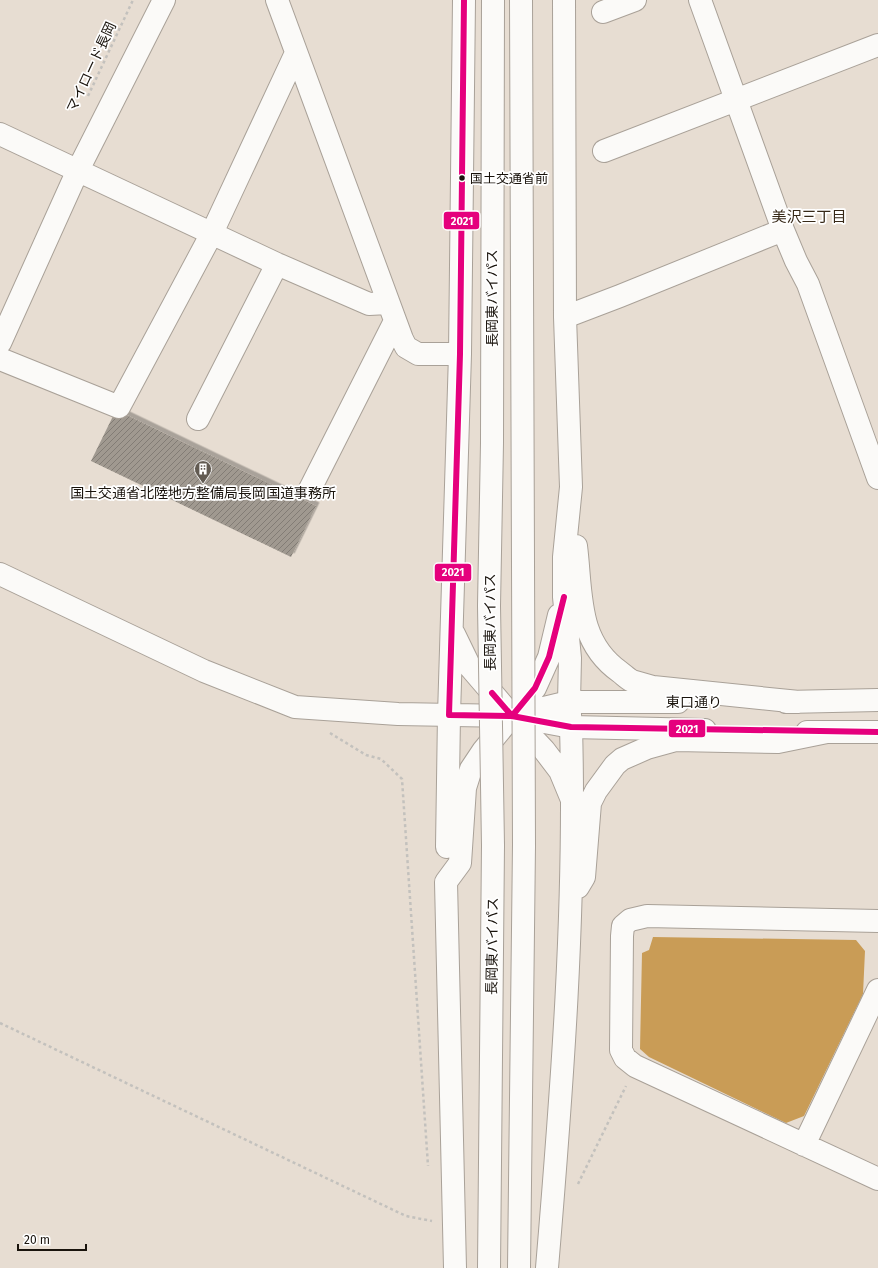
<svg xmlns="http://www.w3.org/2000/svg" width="878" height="1268" viewBox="0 0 878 1268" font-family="'Fira Sans','Noto Sans JP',sans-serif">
  <defs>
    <pattern id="building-hatch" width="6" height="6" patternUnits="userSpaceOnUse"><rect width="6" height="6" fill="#a09990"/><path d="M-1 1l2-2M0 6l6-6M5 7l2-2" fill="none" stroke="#827c74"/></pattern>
    <filter id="shadow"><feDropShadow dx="3.5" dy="-3.5" stdDeviation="0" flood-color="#0004"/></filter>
  </defs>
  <rect width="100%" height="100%" fill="#e7ddd2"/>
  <path fill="#c99c56" d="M653,937L856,940L865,951L863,994L804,1116L786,1123L649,1057L640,1049L642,953L649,950Z"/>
  <path fill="url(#building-hatch)" filter="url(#shadow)" d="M116,410L316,506L291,557L91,461Z"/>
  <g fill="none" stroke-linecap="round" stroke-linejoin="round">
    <g stroke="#a9a198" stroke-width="24">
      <path id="minor" d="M277,0L402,339L406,347L418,354H460
        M564,0L565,317L571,487L564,557V597L570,658L569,702L571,727
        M700,0L783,230L796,261L808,284L878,478
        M603,12L635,0
        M0,134L277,264L369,304L388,303
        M604,151L878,45
        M565,317L620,296L783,230
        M0,343L78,170L164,0
        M0,359L119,407L212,233L296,53
        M198,419L277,264
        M310,489L395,321
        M576,546C582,593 576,641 620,672C624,675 628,679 632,681C639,683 646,685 653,687L799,702
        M0,574L204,671L295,707L398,714L512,716L571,727L705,730
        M454,634L470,667L512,716L535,688L549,657L559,615
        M786,702L878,700
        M519,714L569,702H678
        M449,715L460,354L464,0
        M807,732H878
        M878,921L647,916L630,920L623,926L622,936L621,1050L625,1058L635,1066L878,1179
        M804,1145L878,990"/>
    </g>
    <g stroke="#a9a198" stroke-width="24">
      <path id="highway" d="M447,847L449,715
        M578,887L584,877L590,803L596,791L615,765L622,759L647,748L676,740L778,742L827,732
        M455,1268L446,882L460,863L465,788L471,769L483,751L512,716L544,750L560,771L572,800
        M489,1268L493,845
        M519,1268L524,845
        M547,1268C562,1089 576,906 571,727"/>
    </g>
    <path stroke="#c3c1bd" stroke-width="2.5" stroke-dasharray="3 3" stroke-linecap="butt" d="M88,96L133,0
      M330,733L366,755L381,759L402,779L428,1166
      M0,1023L406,1216L432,1221
      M578,1184L626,1086"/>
    <use href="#minor" stroke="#fbfaf8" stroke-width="22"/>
    <use href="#highway" stroke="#fbfaf8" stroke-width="22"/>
    <g stroke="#a9a198" stroke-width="24" stroke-linecap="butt">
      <path id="highway-bridge" d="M493,0L492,443L489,606L493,845
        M521,0C523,282 522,563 524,845"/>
    </g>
    <use href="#highway-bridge" stroke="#fbfaf8" stroke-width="22"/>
    <g stroke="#fff" stroke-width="9">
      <path id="bus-1" d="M464,0L460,354L449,715L512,716L571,727L878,732
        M492,693L512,716L535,688L549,657L564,597"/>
    </g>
    <use href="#bus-1" stroke="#e5007d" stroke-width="6"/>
  </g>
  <defs>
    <g id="building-pin" transform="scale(0.9)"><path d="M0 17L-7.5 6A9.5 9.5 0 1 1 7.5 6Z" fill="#615a51" stroke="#fff"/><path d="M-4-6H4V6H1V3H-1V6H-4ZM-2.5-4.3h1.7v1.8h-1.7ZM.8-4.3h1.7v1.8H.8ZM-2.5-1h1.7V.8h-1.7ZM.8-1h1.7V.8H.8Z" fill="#fff"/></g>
  </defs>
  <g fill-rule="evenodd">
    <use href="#building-pin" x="203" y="469"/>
  </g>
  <circle fill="#19130c" stroke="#fff" stroke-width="1.5" cx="462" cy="178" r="3.5"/>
  <g text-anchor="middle" stroke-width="3.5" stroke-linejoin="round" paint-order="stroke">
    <g font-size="13" fill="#19130c" stroke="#fff" text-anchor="start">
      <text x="470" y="183">国土交通省前</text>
    </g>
    <g font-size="14" fill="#19130c" stroke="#fff">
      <text transform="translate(91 67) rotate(-65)" y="5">マイロード長岡</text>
      <text transform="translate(492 298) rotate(-90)" y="5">長岡東バイパス</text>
      <text transform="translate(490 622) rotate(-90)" y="5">長岡東バイパス</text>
      <text x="694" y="707">東口通り</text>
      <text transform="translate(492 946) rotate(-89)" y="5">長岡東バイパス</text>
    </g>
    <g font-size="14" fill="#19130c" stroke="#fff">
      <text x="203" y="498">国土交通省北陸地方整備局長岡国道事務所</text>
    </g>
    <g font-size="15" fill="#372918" stroke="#fff">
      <text x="809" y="222">美沢三丁目</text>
    </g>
  </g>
  <g stroke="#fff" stroke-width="1.5">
    <rect x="443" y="211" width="37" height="19" rx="4" fill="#e5007d"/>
    <rect x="434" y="563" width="38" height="19" rx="4" fill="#e5007d"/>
    <rect x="668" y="719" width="38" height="19" rx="4" fill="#e5007d"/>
  </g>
  <g font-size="11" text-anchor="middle" font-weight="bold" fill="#fff">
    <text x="462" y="225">2021</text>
    <text x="453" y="576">2021</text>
    <text x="687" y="733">2021</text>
  </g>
  <path d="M18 1244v6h68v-6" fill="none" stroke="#19130c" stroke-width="2"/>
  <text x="24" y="1244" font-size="12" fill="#19130c" stroke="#ffffff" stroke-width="3" paint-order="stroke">20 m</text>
</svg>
